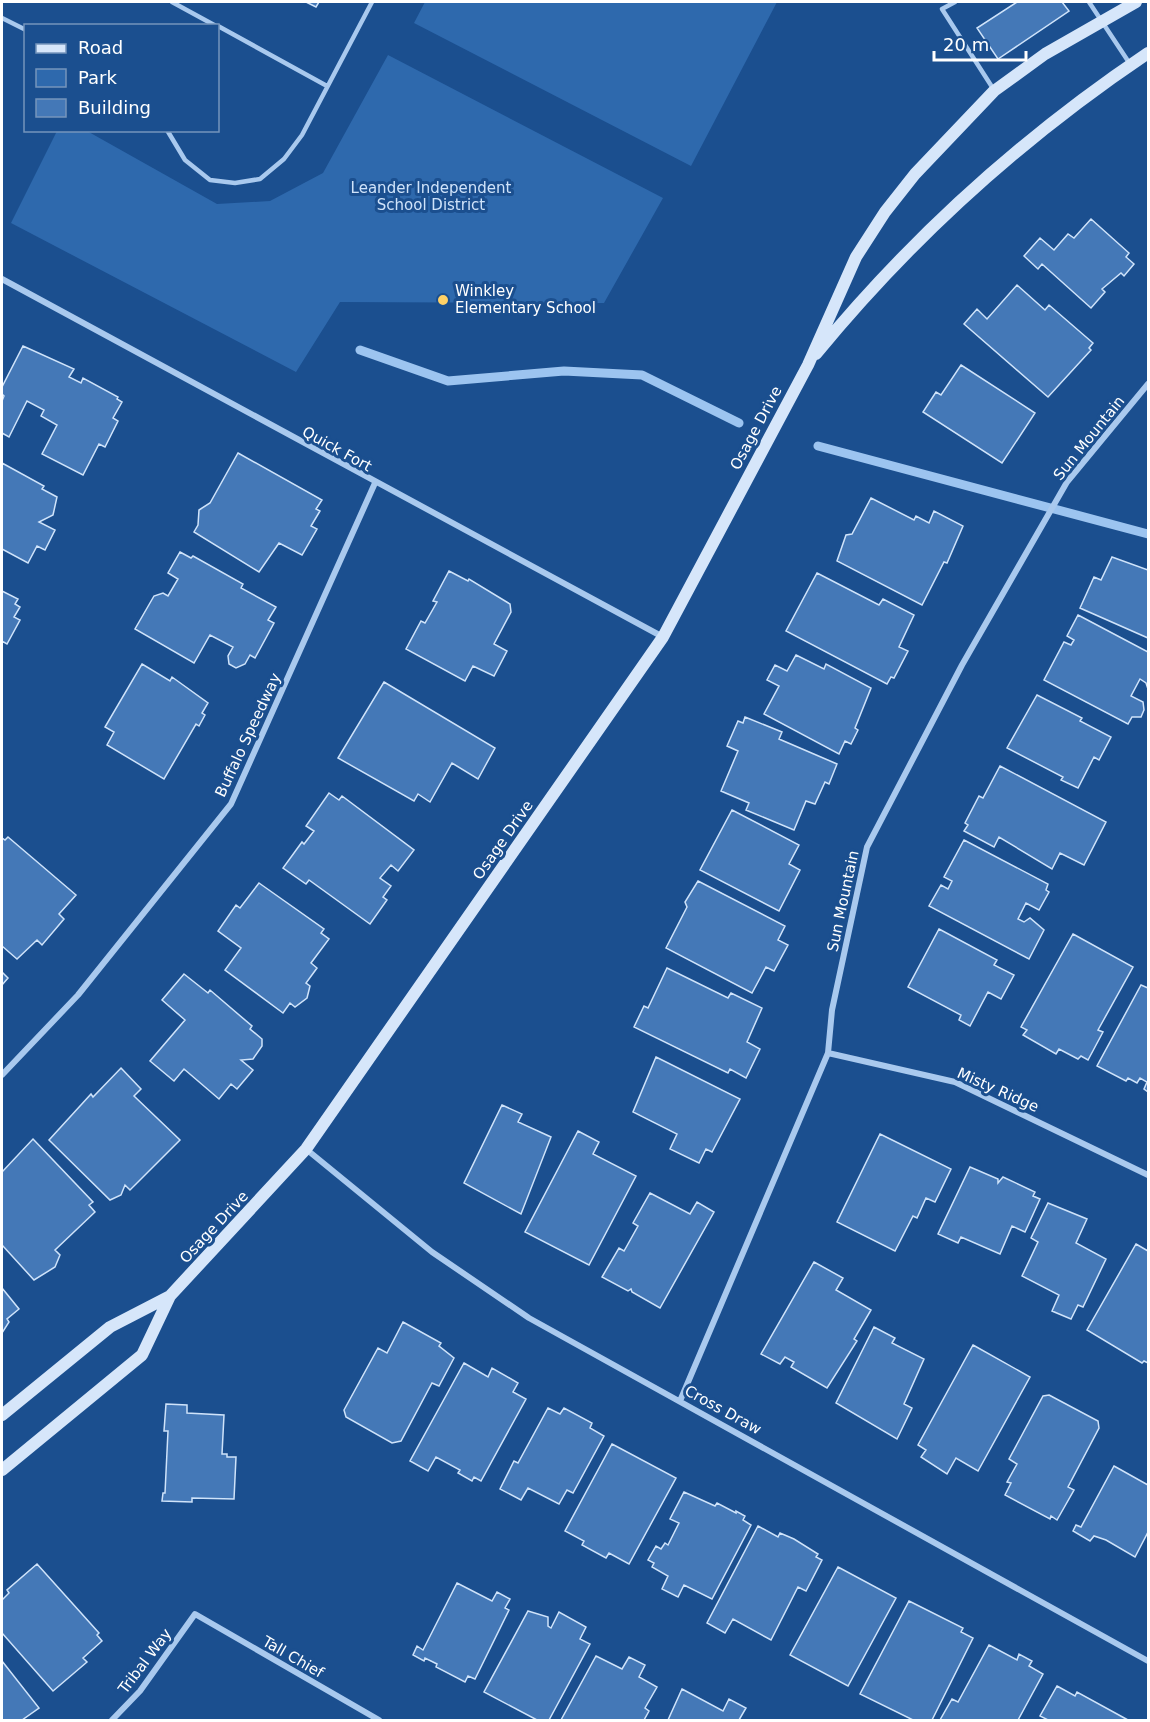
<svg xmlns="http://www.w3.org/2000/svg" width="1150" height="1722" viewBox="0 0 1150 1722" font-family="'DejaVu Sans',sans-serif">
  <rect width="100%" height="100%" fill="#1b4f8f"/>
  <path fill="#2e69ad" d="M425,2H777L691,166L414,23Z
    M388,55L663,198L604,303L340,302L296,372L11,223L57,131H87L217,204L270,201L323,173Z"/>
  <g fill="none" stroke-linecap="round" stroke-linejoin="round">
    <path stroke="#9cc4f0" stroke-width="9" d="M360,350L448,381L564,371L642,375L739,423
      M818,446L1148,534"/>
  </g>
  <path fill="#4478b7" stroke="#cfe3fa" stroke-width="1.5" d="M306,2H319L316,7Z
    M1017,2H1062L1069,11L998,59L977,28Z
    M1091,219L1129,253L1126,257L1134,264L1124,276L1121,273L1102,289L1105,292L1091,308L1042,264L1038,269L1024,256L1040,238L1054,250L1068,234L1074,238Z
    M1017,285L1045,310L1049,305L1093,343L1089,348L1091,350L1048,397L964,324L977,309L987,319Z
    M23,346L74,369L69,377L81,383L83,378L118,397L117,399L122,402L113,418L118,421L105,447L99,444L83,475L42,454L57,425L41,416L44,410L27,401L9,437L2,433V401L4,396L2,394V387Z
    M961,365L1035,413L1002,463L923,412L936,392L941,395Z
    M238,453L322,500L316,509L320,511L311,526L317,529L302,555L279,543L259,572L194,532L198,525L199,510L210,503Z
    M2,463L44,486L42,489L57,497L53,515L39,522L55,530L45,550L37,546L28,563L2,549Z
    M871,498L914,520L916,516L929,523L934,511L963,526L947,563L944,562L922,605L837,561L846,535L852,534Z
    M180,552L191,558L193,556L243,584L241,588L276,607L268,620L274,623L255,658L250,655L245,664L236,668L229,664L228,656L233,647L210,635L194,663L135,629L154,596L163,593L168,596L178,579L168,573Z
    M1112,557L1148,570V638L1080,608L1094,577L1101,580Z
    M449,571L468,581L469,579L510,604L511,612L494,644L507,651L494,676L473,666L465,681L406,649L421,621L425,623L437,602L433,601Z
    M817,573L879,605L883,599L914,615L899,647L908,651L894,678L891,677L887,684L786,631Z
    M2,591L18,599L15,604L20,607L14,617L20,620L7,644L2,641V645Z
    M1078,615L1148,652V689L1146,683L1140,679L1131,696L1143,702L1144,710L1141,717H1132L1128,724L1044,680L1064,642L1071,645L1074,640L1067,636Z
    M796,655L824,669L826,664L871,688L855,728L858,730L851,744L845,741L839,754L764,714L779,686L767,680L775,665L787,671Z
    M142,664L170,681L172,677L208,703L202,713L205,715L199,726L196,724L164,779L107,745L114,732L105,727Z
    M384,682L495,748L478,779L452,763L430,802L418,794L414,801L338,758Z
    M1037,695L1082,718L1080,721L1111,737L1099,760L1094,757L1078,788L1061,780L1063,777L1007,748Z
    M745,717L782,732L779,739L837,764L829,784L825,782L815,804L806,801L794,830L746,810L749,803L721,791L738,751L727,746L738,721L743,723Z
    M1000,766L1106,822L1084,865L1060,853L1052,869L999,837L994,847L964,831L968,825L965,823L979,796L983,798Z
    M329,793L339,800L342,796L414,850L398,871L391,865L380,878L391,886L383,897L387,900L370,924L309,880L306,884L283,868L302,842L304,844L314,831L306,826Z
    M732,810L799,845L789,864L800,870L779,911L700,870Z
    M8,837L76,895L59,914L64,919L42,945L37,940L17,959L2,946V838L5,840Z
    M964,840L1048,884L1046,890L1049,892L1039,910L1026,903L1018,919L1024,922L1030,918L1044,930L1029,959L929,906L941,885L948,889L952,881L944,877Z
    M698,881L785,926L778,940L788,945L774,971L766,967L752,993L666,948L687,907L685,902Z
    M259,883L324,929L321,933L329,939L311,963L317,968L306,983L310,986L307,998L295,1007L290,1003L283,1013L225,970L241,948L218,931L236,905L240,908Z
    M939,929L997,960L994,965L1014,975L1001,999L988,992L970,1026L959,1020L961,1015L908,987Z
    M1073,934L1133,967L1098,1030L1103,1032L1088,1060L1081,1056L1078,1059L1059,1049L1056,1054L1023,1035L1027,1030L1021,1027Z
    M667,968L728,998L731,993L762,1008L747,1042L760,1049L746,1078L730,1069L728,1073L634,1027L644,1006L648,1008Z
    M2,972L8,978L2,985Z
    M184,974L208,993L210,990L252,1026L250,1029L262,1039V1046L253,1059L241,1060L253,1070L237,1089L231,1084L219,1099L184,1069L174,1081L150,1061L185,1020L162,1000Z
    M1141,985L1148,988V1092L1144,1089L1147,1082L1140,1078L1137,1083L1128,1078L1126,1081L1097,1066Z
    M656,1057L740,1099L712,1152L706,1149L699,1163L670,1149L677,1134L633,1112Z
    M121,1068L141,1089L134,1096L180,1140L130,1190L125,1185L121,1195L110,1200L49,1140L91,1094L93,1097Z
    M502,1105L522,1114L518,1122L551,1137L521,1214L464,1183Z
    M578,1131L599,1142L593,1154L636,1176L589,1265L525,1232Z
    M880,1134L951,1169L935,1202L926,1198L917,1218L913,1216L895,1251L837,1222Z
    M33,1139L93,1202L89,1205L95,1212L55,1250L60,1255L55,1267L34,1280L2,1245V1172Z
    M970,1167L998,1179V1183L1003,1177L1035,1192L1033,1196L1040,1199L1025,1232L1012,1226L1000,1254L961,1237L958,1243L938,1234Z
    M650,1193L690,1214L697,1202L714,1212L660,1308L632,1292L631,1289L628,1291L602,1277L619,1248L624,1251L638,1226L633,1223Z
    M1048,1203L1087,1219L1076,1243L1106,1259L1083,1307L1078,1305L1071,1319L1052,1311L1059,1295L1022,1276L1038,1242L1031,1238Z
    M1136,1244L1148,1251V1363L1144,1361L1142,1363L1087,1330Z
    M814,1262L843,1278L836,1290L871,1310L854,1339L857,1341L827,1388L791,1367L794,1362L785,1357L780,1364L761,1354Z
    M2,1288L19,1309L7,1319L9,1322L2,1333Z
    M403,1322L441,1343L439,1346L454,1358L439,1386L432,1383L401,1441L392,1443L346,1417L344,1410L378,1348L387,1353Z
    M874,1327L895,1338L892,1343L924,1359L904,1404L912,1408L897,1439L836,1403Z
    M973,1345L1030,1377L978,1471L956,1458L947,1474L921,1457L926,1450L918,1445Z
    M464,1363L488,1377L492,1368L518,1383L513,1392L526,1399L481,1481L474,1477L472,1481L458,1473L460,1470L436,1457L428,1471L410,1461Z
    M1049,1395L1098,1421L1099,1428L1068,1487L1074,1490L1057,1520L1051,1516L1050,1519L1005,1495L1011,1483L1007,1482L1017,1464L1009,1459L1043,1396Z
    M166,1404L187,1405V1413L224,1415L222,1454H227V1457H236L234,1499L192,1498V1502L162,1501L163,1493H165L168,1431H164Z
    M548,1408L560,1414L564,1408L592,1423L590,1428L604,1436L573,1493L567,1490L559,1504L528,1488L521,1500L500,1489L514,1461L518,1463Z
    M612,1444L676,1478L629,1564L609,1553L606,1558L582,1545L584,1541L565,1531Z
    M1114,1466L1148,1485V1532L1135,1557L1106,1540L1094,1536L1090,1541L1073,1531L1076,1525L1081,1527Z
    M684,1492L715,1506L717,1503L736,1513V1511L745,1516L743,1520L751,1525L712,1599L684,1585L678,1597L662,1589L668,1576L652,1567L654,1563L648,1560L656,1546L661,1549L665,1543L668,1545L679,1523L670,1519Z
    M758,1526L778,1537L780,1533L794,1539L818,1554L816,1557L822,1560L806,1591L798,1587L771,1640L733,1619L725,1633L707,1623Z
    M37,1564L99,1633L97,1635L102,1641L83,1658L87,1662L53,1691L2,1633V1600L9,1593L7,1590Z
    M838,1567L896,1598L848,1686L790,1655Z
    M457,1583L492,1601L497,1592L510,1599L505,1608L509,1610L475,1679L468,1676L465,1682L436,1667L437,1664L425,1658L424,1661L413,1655L417,1646L423,1650Z
    M909,1601L963,1628L961,1632L973,1638L932,1720H913L860,1694Z
    M528,1611L548,1617V1626L551,1628L559,1612L586,1627L580,1639L590,1644L549,1720H537L484,1692Z
    M989,1645L1017,1660L1019,1654L1032,1661L1029,1666L1043,1674L1018,1720H940L952,1699L958,1702Z
    M596,1656L622,1669L629,1657L645,1665L639,1677L657,1687L645,1708L649,1711L644,1720H561Z
    M2,1661L39,1708L22,1720H2Z
    M1057,1686L1075,1696L1077,1692L1128,1720H1048L1040,1716Z
    M682,1689L723,1711L729,1699L746,1708L739,1720H668Z"/>
  <g fill="none" stroke-linecap="round" stroke-linejoin="round">
    <path stroke="#a9c9ee" stroke-width="4.5" d="M172,2L216,26
      M955,2L942,9L994,90
      M1089,2L1130,64
      M2,18L26,30
      M218,26L327,86
      M167,130L185,160L210,180L235,183L260,179L284,159L302,135L372,2"/>
    <path stroke="#a9c9ee" stroke-width="6" d="M2,279L663,637
      M828,1053L955,1082L1148,1175
      M2,1075L78,995L231,804L375,483
      M306,1149L432,1252L529,1318L1148,1661
      M680,1401L828,1053L832,1010L867,847L962,665L1067,482L1148,384
      M112,1720L140,1691L195,1614L379,1720"/>
    <path stroke="#d6e6fa" stroke-width="12" d="M816,354C912,237 1023,137 1148,53
      M2,1415L110,1327L170,1296
      M2,1470L142,1355L170,1296L306,1149L663,637L808,365L856,257L885,212L915,174L994,91L1045,54L1136,2"/>
  </g>
  <circle fill="#ffd166" stroke="#1b4f8f" stroke-width="2" cx="443" cy="300" r="6"/>
  <g text-anchor="middle" stroke-width="6" stroke-linejoin="round" paint-order="stroke">
    <g font-size="15" fill="#cfe3fa" stroke="#1b4f8f">
      <text x="431" y="193">Leander Independent<tspan x="431" dy="17">School District</tspan></text>
    </g>
    <g font-size="15" fill="#fff" stroke="#1b4f8f" text-anchor="start">
      <text x="455" y="296">Winkley<tspan x="455" dy="17">Elementary School</tspan></text>
    </g>
    <g font-size="15" fill="#fff" stroke="#1b4f8f">
      <text transform="translate(756 428) rotate(-62)" y="5">Osage Drive</text>
      <text transform="translate(1089 438) rotate(-51)" y="5">Sun Mountain</text>
      <text transform="translate(337 449) rotate(29)" y="5">Quick Fort</text>
      <text transform="translate(248 735) rotate(-65)" y="5">Buffalo Speedway</text>
      <text transform="translate(503 840) rotate(-55)" y="5">Osage Drive</text>
      <text transform="translate(843 901) rotate(-78)" y="5">Sun Mountain</text>
      <text transform="translate(998 1090) rotate(24)" y="5">Misty Ridge</text>
      <text transform="translate(214 1227) rotate(-47)" y="5">Osage Drive</text>
      <text transform="translate(723 1410) rotate(29)" y="5">Cross Draw</text>
      <text transform="translate(293 1657) rotate(30)" y="5">Tall Chief</text>
      <text transform="translate(145 1661) rotate(-53)" y="5">Tribal Way</text>
    </g>
  </g>
  <rect width="1150" height="1722" fill="none" stroke="#ffffff" stroke-width="6"/>
  <rect x="24" y="24" width="195" height="108" fill="#1b4f8f" stroke="#7695bc" stroke-width="1.5"/>
  <rect x="36" y="44" width="30" height="9" fill="#d6e6fa" stroke="#7695bc" stroke-width="1.5"/>
  <text x="78" y="54" font-size="18" fill="#ffffff">Road</text>
  <rect x="36" y="69" width="30" height="18" fill="#2e69ad" stroke="#7695bc" stroke-width="1.5"/>
  <text x="78" y="84" font-size="18" fill="#ffffff">Park</text>
  <rect x="36" y="99" width="30" height="18" fill="#4478b7" stroke="#7695bc" stroke-width="1.5"/>
  <text x="78" y="114" font-size="18" fill="#ffffff">Building</text>
  <path d="M934 51v9h92v-9" fill="none" stroke="#ffffff" stroke-width="3"/>
  <text x="943" y="51" font-size="18" fill="#ffffff" stroke="#1b4f8f" stroke-width="4.5" paint-order="stroke">20 m</text>
</svg>
